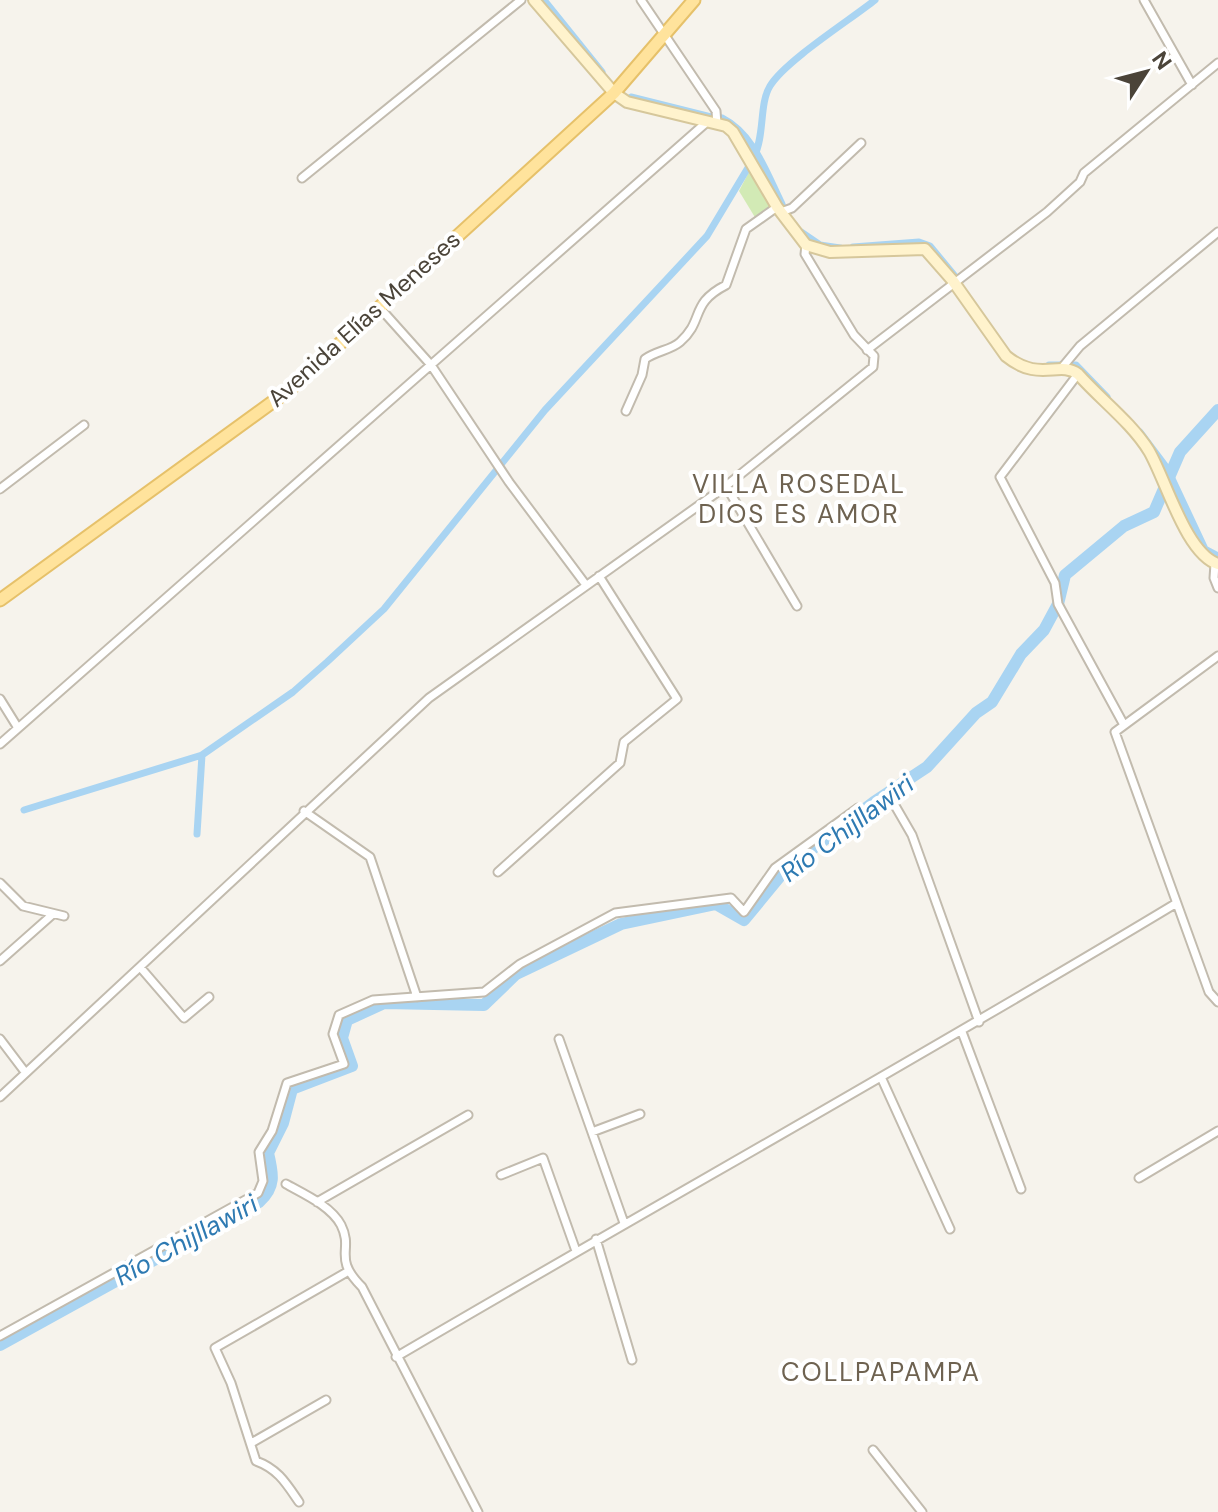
<svg xmlns="http://www.w3.org/2000/svg" width="1218" height="1512" viewBox="0 0 1218 1512" font-family="'DM Sans',sans-serif">
  <defs>
    <pattern id="grass-tufts" width="24" height="20" patternUnits="userSpaceOnUse" patternTransform="scale(2)"><rect width="24" height="20" fill="#d2eab5"/><path d="M3 7l-1-3M5 7V3M7 7l1-3M15 17l-1-3M17 17v-4M19 17l1-3" fill="none" stroke="#b6ca9c"/></pattern>
  </defs>
  <rect width="100%" height="100%" fill="#f6f3ec"/>
  <path fill="url(#grass-tufts)" d="M751,168L773,206L756,219L739,191Z"/>
  <path fill="#d2eab5" d="M756,182L771,206L756,215L741,192Z"/>
  <g fill="none" stroke-linecap="round" stroke-linejoin="round">
    <path stroke="#a9d4f2" stroke-width="7" d="M544,0L602,72
      M631,97L711,117
      M722,118C754,134 767,174 782,204
      M754,157C765,135 759,104 770,86C785,61 850,20 875,0
      M801,232L820,245L840,248
      M853,247L919,242L930,246L954,275
      M1049,365H1076L1107,397
      M1140,432L1167,468L1205,549L1218,556
      M24,810L202,755L293,692L327,662L384,609L545,410L707,236L749,166
      M197,834L202,755"/>
    <path stroke="#a9d4f2" stroke-width="12" d="M0,1345L259,1202C276,1187 273,1174 268,1153L283,1123L292,1089L352,1066L342,1038L347,1020L384,1003L484,1005L516,974L621,924L716,904L744,920L786,869L874,802L927,767L976,713L992,702L1021,654L1044,630L1058,604L1065,575L1124,526L1154,512L1180,452L1218,410"/>
    <g stroke="#c2bbae" stroke-width="11">
      <path id="street" d="M641,0L716,111L717,124
        M1144,0L1192,85
        M302,178L521,0
        M781,212L792,208L861,143
        M380,308L431,365L509,482L586,585
        M867,350L1047,212L1080,182L1084,173L1218,63
        M1060,370L1080,346L1218,232
        M1078,374L1000,477L1055,583L1058,604L1124,725
        M626,411L642,375L645,359C656,351 671,350 680,342C705,320 689,304 726,285L746,229L777,207
        M726,486L797,606
        M0,489L84,425
        M1215,564L1214,578L1218,588
        M1218,656L1115,732L1209,992L1218,1002
        M0,699L18,728
        M0,744L708,121
        M890,797L912,835L979,1022
        M304,811L370,857L417,997
        M498,872L620,763L624,742L677,699L599,576
        M0,883L23,906L64,916
        M0,961L53,914
        M140,967L184,1018L209,997
        M962,1032L1021,1189
        M0,1039L25,1072
        M559,1039L624,1223
        M881,1077L950,1229
        M0,1097L429,698L726,486L873,367L874,356L854,335L805,254L806,245
        M592,1132L640,1114
        M501,1175L543,1158L576,1251
        M1139,1178L1218,1131
        M286,1184C304,1194 331,1206 341,1225C354,1251 332,1257 362,1287L478,1512
        M317,1202L468,1115
        M596,1239L632,1360
        M0,1336L258,1193L263,1181L259,1152L272,1131L287,1083L344,1064L333,1034L339,1015L373,1000L484,992L520,964L615,913L731,898L744,912L775,868L858,808
        M396,1357C655,1205 918,1059 1175,904
        M253,1442L326,1400
        M873,1450L922,1512
        M299,1502C286,1483 278,1469 256,1461L231,1383L215,1348L347,1272"/>
    </g>
    <g stroke="#d6c79b" stroke-width="14">
      <path id="secondary" d="M534,0L614,93L627,102L726,126L733,132L777,207L806,245L830,252L925,249L953,281L1006,356C1039,383 1059,360 1078,374C1101,400 1131,422 1149,451C1166,480 1186,554 1218,564"/>
    </g>
    <g stroke="#e6c16a" stroke-width="15">
      <path id="primary" d="M0,600L289,390L614,93L694,0"/>
    </g>
    <use href="#street" stroke="#fff" stroke-width="7"/>
    <use href="#secondary" stroke="#fff3cd" stroke-width="10"/>
    <use href="#primary" stroke="#ffe39c" stroke-width="11"/>
  </g>
  <g text-anchor="middle" stroke-width="8" stroke-linejoin="round" paint-order="stroke">
    <g font-size="24" fill="#4b4439" stroke="#fff">
      <text transform="translate(364 319) rotate(-42)" y="8">Avenida Elías Meneses</text>
    </g>
    <g font-size="26" letter-spacing="2" fill="#6e6250" stroke="#fff">
      <text x="799" y="493">VILLA ROSEDAL<tspan x="799" dy="30">DIOS ES AMOR</tspan></text>
      <text x="881" y="1381">COLLPAPAMPA</text>
    </g>
    <g font-size="26" font-style="italic" fill="#2e7ab2" stroke="#fff">
      <text transform="translate(847 828) rotate(-37)" y="9">Río Chijllawiri</text>
      <text transform="translate(186 1240) rotate(-29)" y="9">Río Chijllawiri</text>
    </g>
  </g>
  <g transform="translate(1146 72) rotate(54)" stroke="#ffffff" stroke-width="6" paint-order="stroke">
  <path d="M0-6L14 30L0 20L-14 30Z" fill="#4b4439"/>
  <text y="-12" font-size="22" font-weight="bold" text-anchor="middle" fill="#4b4439">N</text>
  </g>
</svg>
